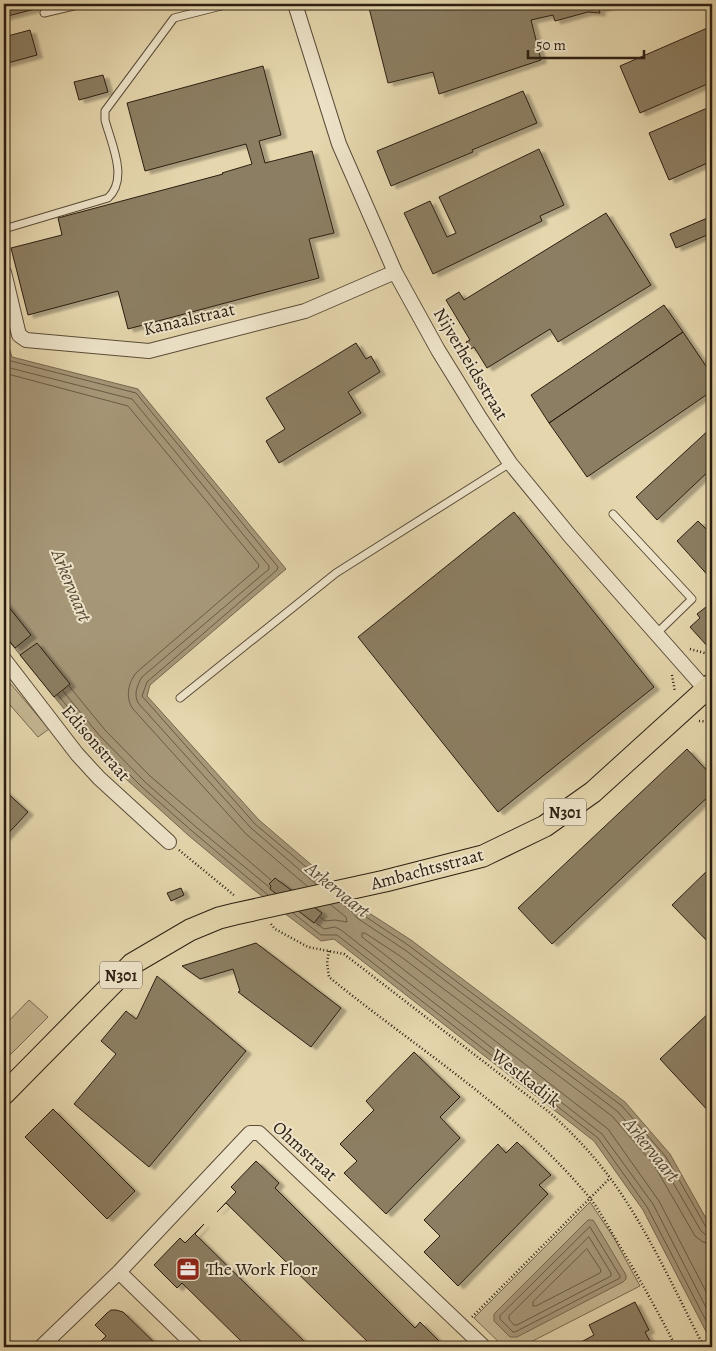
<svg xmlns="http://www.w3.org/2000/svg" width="716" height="1351" viewBox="0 0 716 1351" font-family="Alegreya,serif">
  <defs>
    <filter id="shadow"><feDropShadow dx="5.5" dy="3" stdDeviation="1" flood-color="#0004"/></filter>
  </defs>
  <rect width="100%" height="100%" fill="#e5d6ad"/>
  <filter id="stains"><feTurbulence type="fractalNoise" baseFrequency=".004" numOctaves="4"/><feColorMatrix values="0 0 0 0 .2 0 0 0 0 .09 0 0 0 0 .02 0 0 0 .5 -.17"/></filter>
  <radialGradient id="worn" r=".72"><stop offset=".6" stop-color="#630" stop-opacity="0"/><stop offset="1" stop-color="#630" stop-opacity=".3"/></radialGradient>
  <path fill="#c5b792" stroke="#786a52" d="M4,676L49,729L38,737L4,698Z
    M29,1000L48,1017L4,1061V1026Z
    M590,1202L614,1238L640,1286L521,1347H504L474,1318Z"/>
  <path fill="#a69778" stroke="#75674f" d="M4,331L12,357L138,389L286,569L150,685L147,696L259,820L314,867L361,905L363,909L411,940L625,1102L670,1154L712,1229V1343L643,1210L594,1141L334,939L321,941L254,890L188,835L115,769L91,742L4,635Z
    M588,1220H593L595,1223L626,1275V1279L623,1282L517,1337H510L494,1321V1314Z"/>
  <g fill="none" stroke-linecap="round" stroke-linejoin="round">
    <path stroke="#685a44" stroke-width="1" d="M4,350L8,359L11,361L136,393L278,567L277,570L147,682L142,696L255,824L324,882
      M4,364L10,368L132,399L269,566V569L142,677C137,685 133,696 139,704L251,828L316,884
      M4,373L128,406L259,565L258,568L137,672C128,682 125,698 133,709L246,834L307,886
      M69,686L105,730L150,776L271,880
      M63,691L99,735L145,782L196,827L269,887
      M58,695L94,739L141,786L192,831L268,895
      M348,901L357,908L360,913L408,945L622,1106L666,1157L706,1227L712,1230
      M341,903L352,912L357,918L405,950L617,1111L660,1160L701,1231L706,1235L712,1236
      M293,913L321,935H337L598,1138L647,1207L712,1332
      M320,917L325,921L335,920L347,922L346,917L331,905
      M316,923L324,929L335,927L341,930L602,1134L653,1204L712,1319
      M590,1227L620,1276V1278L515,1332H513L500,1319V1316Z
      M589,1237L611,1273V1276L517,1325H514L509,1319V1316Z
      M712,1244L703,1242L695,1236L654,1165L612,1116L400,956L365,933H362V937L608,1129L659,1201L712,1303
      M587,1249L601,1270L600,1273L536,1306H533V1302Z"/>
  </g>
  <path fill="#8c7e62" stroke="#2b1e11" filter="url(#shadow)" d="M4,4H54L4,17Z
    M368,4H617L599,9L600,13L588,12L555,21L553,15L531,20L541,60L439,94L433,72L388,83Z
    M712,26V82L640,113L620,66Z
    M30,30L37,55L4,64V37Z
    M263,66L281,135L259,141L265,163L312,151L334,233L309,239L319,278L128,329L118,291L28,315L11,248L62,235L58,218L223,174L222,173L252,164L246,144L145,171L127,103Z
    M103,75L108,92L79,100L74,82Z
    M523,91L537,123L472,150L473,152L391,186L377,151Z
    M712,106V161L669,180L649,133Z
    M539,149L564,205L540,216L542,221L433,274L404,213L430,201L447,237L456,233L439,197Z
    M606,213L651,285L558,342L550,329L487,368L474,347L471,349L466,342L470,340L446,300L459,292L464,300Z
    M712,216V233L676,248L670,234Z
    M664,305L683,332L549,423L531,395Z
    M683,332L712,375V391L587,477L549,423Z
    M356,343L366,359L371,356L380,372L348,392L361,413L279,463L266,441L285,429L266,398Z
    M712,427V468L657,520L636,497Z
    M514,512L654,687L498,812L358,637Z
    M698,521L706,529L712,523V580L677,541Z
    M4,601L31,635L15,648L4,634Z
    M706,607L709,610L712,607V645L709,648L690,627L700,618L697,614Z
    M37,643L70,684L54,697L20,655Z
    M687,749L712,776V793L552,944L518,908Z
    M4,790L28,812L4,838Z
    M712,866V946L672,905Z
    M275,878L322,913L314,923L270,889L271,886L269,884Z
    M181,888L184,895L171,901L167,893Z
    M256,943L341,1008L311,1047L238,992L240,991L233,969L200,979L182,966Z
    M157,976L246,1051L149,1167L74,1104L116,1054L101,1041L126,1011L136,1019L137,1018Z
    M712,1010V1115L660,1059Z
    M414,1052L460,1097L440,1117L460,1138L386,1214L344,1173L357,1161L340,1144L374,1110L366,1101Z
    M53,1109L135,1191L107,1219L25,1137Z
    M517,1142L551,1175L539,1185L548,1194L458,1286L424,1252L440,1236L424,1220L498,1144L506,1153Z
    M256,1161L279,1183L275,1188L415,1328L420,1322L444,1346L443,1347H373L226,1203L217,1212L236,1192L231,1187Z
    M204,1224L195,1234L310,1347H247L182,1283L177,1288L154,1265L180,1238L185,1243Z
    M635,1302L649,1330L645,1332L653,1347H572L594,1335L589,1325Z
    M111,1310H116L123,1312L159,1347H95L106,1336L95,1325L107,1313Z"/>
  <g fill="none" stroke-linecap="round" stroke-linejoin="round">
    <g stroke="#5a4c38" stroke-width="9">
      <path id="service" d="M44,13L82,4
        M4,229L108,198C129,179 111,143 105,120V111L174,18L229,4
        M613,514L692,599L656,634
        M180,698L336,573L510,463"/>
    </g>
    <g stroke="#5a4c38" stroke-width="16">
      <path id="minor" d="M295,4L339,144L395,272L438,350L480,418L510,463L570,536L706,690
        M4,272L19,335L26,340L149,351L305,311L395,272
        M4,659L77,754L99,778L169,842
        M119,1272L196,1347
        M41,1347L119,1272L250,1133H259L484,1347"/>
    </g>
    <g stroke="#2b1e11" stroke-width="23">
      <path id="primary" d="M4,1094L132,964L190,930L219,918L235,914L385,881L483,856L545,826L593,792L712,684"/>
    </g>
    <path stroke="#2b1e11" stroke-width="2.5" stroke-dasharray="1 2.5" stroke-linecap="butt" d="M690,649L712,655
      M672,675L675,692
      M699,721L712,722
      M179,850L235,896
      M271,924L275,929L308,947L344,954L549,1112C576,1136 600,1162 620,1192C653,1241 677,1295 704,1347
      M329,951L327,963L329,977C417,1049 516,1109 589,1197C599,1209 607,1225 615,1238C637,1274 657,1310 676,1347
      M472,1317L610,1178"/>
    <use href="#service" stroke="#eee4ca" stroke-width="7"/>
    <use href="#minor" stroke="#eee4ca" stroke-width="14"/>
    <use href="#primary" stroke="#e5d6ad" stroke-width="21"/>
  </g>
  <defs>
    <g id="office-square" transform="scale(1.25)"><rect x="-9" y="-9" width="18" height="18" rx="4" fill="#8f2418" stroke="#eee4ca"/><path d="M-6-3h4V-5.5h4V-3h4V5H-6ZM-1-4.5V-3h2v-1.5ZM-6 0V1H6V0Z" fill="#fff"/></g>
  </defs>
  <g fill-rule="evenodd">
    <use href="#office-square" x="188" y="1269"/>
  </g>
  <g text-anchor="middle" stroke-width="4" stroke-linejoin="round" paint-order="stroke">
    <g fill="#eee4ca" stroke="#665948" stroke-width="1">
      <rect x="544" y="798.5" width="42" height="27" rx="4"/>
      <rect x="100" y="961.5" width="42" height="27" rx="4"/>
    </g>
    <g font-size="16" font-weight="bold" fill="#2b1e11">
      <text x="565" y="818">N301</text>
      <text x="121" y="981">N301</text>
    </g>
    <g font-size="18" fill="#2b1e11" stroke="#eee4ca">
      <text transform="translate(189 319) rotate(-13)" y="6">Kanaalstraat</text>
      <text transform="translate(471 364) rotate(59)" y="6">Nijverheidsstraat</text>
      <text transform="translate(96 743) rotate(49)" y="6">Edisonstraat</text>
      <text transform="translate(427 869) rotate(-15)" y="6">Ambachtsstraat</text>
      <text transform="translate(526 1078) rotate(38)" y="6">Westkadijk</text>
      <text transform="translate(305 1151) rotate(42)" y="6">Ohmstraat</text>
    </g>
    <g font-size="18" fill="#2b1e11" stroke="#eee4ca" text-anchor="start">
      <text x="206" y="1275">The Work Floor</text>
    </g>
    <g font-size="19" font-style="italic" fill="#564835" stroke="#eee4ca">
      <text transform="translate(72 585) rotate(68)" y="7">Arkervaart</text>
      <text transform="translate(338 889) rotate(39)" y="7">Arkervaart</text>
      <text transform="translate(652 1149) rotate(51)" y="7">Arkervaart</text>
    </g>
  </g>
  <rect width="716" height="1351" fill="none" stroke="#e5d6ad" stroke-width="20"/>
  <rect x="5" y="5" width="706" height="1341" fill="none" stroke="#2b1e11" stroke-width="2.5"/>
  <rect x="10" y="10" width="696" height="1331" fill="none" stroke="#2b1e11"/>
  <path d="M528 50v8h116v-8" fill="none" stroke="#2b1e11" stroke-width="2.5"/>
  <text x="536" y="50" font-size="15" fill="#2b1e11" stroke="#eee4ca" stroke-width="4" paint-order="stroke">50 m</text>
  <rect width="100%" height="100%" filter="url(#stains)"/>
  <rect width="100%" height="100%" fill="url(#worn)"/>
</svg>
